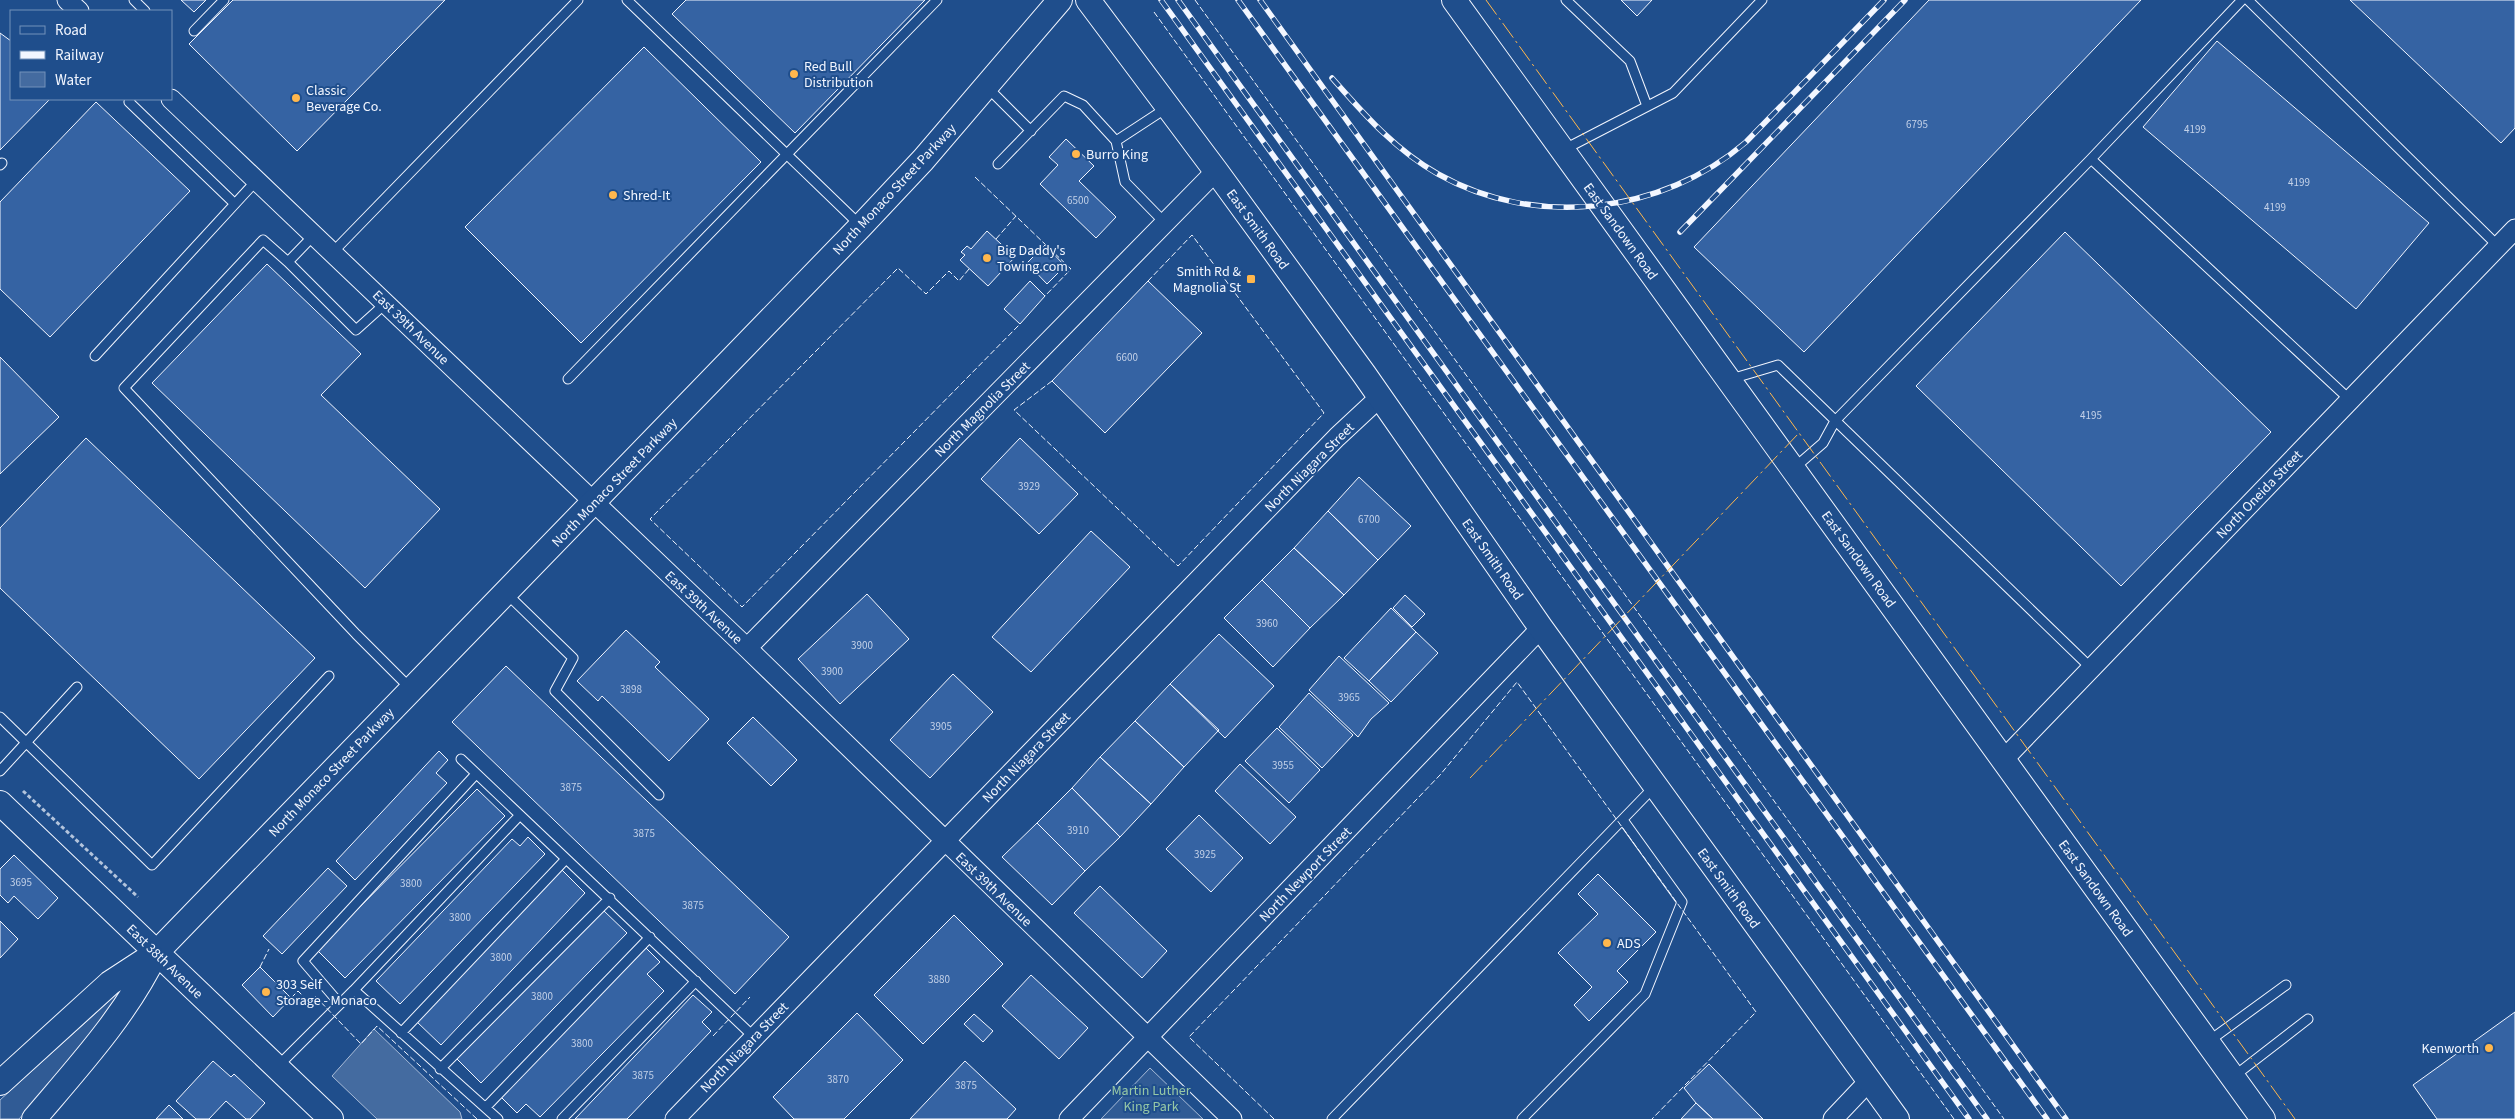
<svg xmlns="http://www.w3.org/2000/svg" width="2515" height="1119" viewBox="0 0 2515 1119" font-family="'Source Sans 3',sans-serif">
  <rect width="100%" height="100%" fill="#1f4e8c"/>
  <path fill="#305b95" stroke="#a8bbd7" d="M129,983L98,1027L19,1119H0V1100Z
    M1150,1068L1203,1119H1101Z"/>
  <path fill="#446ba0" stroke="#a8bbd7" d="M374,1029L460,1112L462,1119H377L332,1076Z"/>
  <path fill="#3563a3" stroke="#f2f6ff" d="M181,0H206L194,12Z
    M233,0H445L297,151L189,44Z
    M686,0H925L795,133L672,14Z
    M1621,0H1652L1637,16Z
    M1929,0H2141L1804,352L1694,247Z
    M2350,0H2515V128L2501,143Z
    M0,33L11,41V99H50L0,150Z
    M2217,41L2429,223L2356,309L2143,127Z
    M644,47L761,162L581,343L465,227Z
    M96,102L190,191L50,337L0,289V202Z
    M1066,139L1094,166L1079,181L1116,217L1096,238L1040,184L1058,165L1049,157Z
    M987,231L1015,257L988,286L960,260L965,255L961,252L967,246L971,249Z
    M2065,232L2271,432L2121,586L1916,386Z
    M1045,245L1065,266L1047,284L1027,263Z
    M267,264L361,354L321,395L440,509L365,588L152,383Z
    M1030,281L1045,296L1020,324L1004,309Z
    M1148,281L1202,333L1105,433L1052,381Z
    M0,357L59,417L0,474Z
    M86,438L315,658L199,779L0,588V528Z
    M1020,438L1078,494L1039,534L981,479Z
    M1359,477L1411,526L1378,560L1328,511Z
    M1328,511L1378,560L1344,595L1294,548Z
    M1091,531L1130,567L1031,672L992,637Z
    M1294,548L1344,595L1310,628L1262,580Z
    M1262,580L1310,628L1273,667L1224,618Z
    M867,594L909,639L840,704L798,659Z
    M1405,595L1425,614L1412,627L1393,608Z
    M1391,608L1416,632L1369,681L1344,658Z
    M626,630L660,662L655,667L709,719L669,761L602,696L598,701L577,681Z
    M1416,632L1438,653L1391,702L1369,681Z
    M1219,634L1274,686L1225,738L1170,684Z
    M1339,656L1389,703L1371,719L1358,737L1309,690Z
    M506,666L789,937L735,994L452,722Z
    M953,674L993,712L930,778L890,740Z
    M1170,684L1219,730L1184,767L1135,721Z
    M1309,693L1353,735L1322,768L1279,727Z
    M753,717L797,760L771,786L727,743Z
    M1135,721L1184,767L1151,804L1100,757Z
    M1277,728L1320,770L1289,803L1245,761Z
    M439,751L448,760L436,773L447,783L355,880L336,861Z
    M1100,757L1151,804L1120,837L1072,788Z
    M1240,764L1296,817L1270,844L1215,791Z
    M1072,788L1120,837L1085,871L1037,823Z
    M477,789L505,816L345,978L317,950Z
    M1199,815L1243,858L1211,892L1166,849Z
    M1037,823L1085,871L1052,905L1002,857Z
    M528,837L545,854L400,1004L376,981L512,839L520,846Z
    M14,855L58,898L38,919L14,896L8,903L0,895V869Z
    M328,868L347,886L282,954L263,936Z
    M561,869L585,893L441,1045L416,1021Z
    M1598,874L1656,932L1617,971L1628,982L1589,1021L1574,1005L1592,987L1558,953L1598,914L1578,894Z
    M1100,886L1167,951L1142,978L1074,913Z
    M603,910L627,933L481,1083L457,1059Z
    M954,915L1003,964L923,1044L874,995Z
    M0,921L18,939L0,958Z
    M646,948L660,962L647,974L664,991L540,1117L526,1104L517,1113L500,1096Z
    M260,967L291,998L273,1017L242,985Z
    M1031,975L1088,1028L1059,1059L1002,1006Z
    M693,995L712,1012L702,1022L711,1031L627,1119H575Z
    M2515,1012V1119H2437L2413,1085Z
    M857,1013L903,1060L844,1119H794L773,1097Z
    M974,1014L993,1031L983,1042L964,1024Z
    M213,1061L231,1077L234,1074L265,1103L250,1119H246L226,1101L209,1119H196L176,1101Z
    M965,1061L1016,1109L1007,1119H910Z
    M1709,1064L1763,1119H1713L1696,1103L1684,1088Z
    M1696,1103L1713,1119H1681Z
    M169,1105L183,1119H156Z"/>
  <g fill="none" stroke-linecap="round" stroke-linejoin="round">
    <g stroke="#f2f6ff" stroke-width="11">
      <path id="service" d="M134,0L145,11
        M627,0L861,226
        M1566,0L1630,61L1647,106
        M2248,0L2498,246
        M194,31L224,0
        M987,87L1031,131
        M130,99L129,102L235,204
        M1116,141L1168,107
        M1563,150L1673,93L1762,0
        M2091,159L2350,400
        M998,164L1064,96L1083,105L1116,141L1125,182L1165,223
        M0,165L2,163
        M314,235L288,262L263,240L124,388L356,634L410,688
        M333,252L578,0
        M288,262L356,330L386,303
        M95,356L256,181
        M568,379L937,0
        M1731,379L1778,365L2092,669
        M1793,469L1823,443L1835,421L2091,159L2242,0
        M506,593L573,658L555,691L659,795
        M0,717L152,865L329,676
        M461,759L754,1037
        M0,771L77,687
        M354,990L520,815
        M340,1004L303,961L476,774
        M401,1033L566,859
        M2209,1041L2286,985
        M277,1067L354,990L498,1119
        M440,1069L610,898
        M2233,1077L2308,1019
        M486,1107L650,937
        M562,1119L696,981
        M1332,1119L1655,786
        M1522,1119L1645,994L1682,902L1623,820"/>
    </g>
    <g stroke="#f2f6ff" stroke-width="21">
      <path id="minor" d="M67,0L79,11
        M171,99L747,648L1232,1119
        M747,648L1216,171
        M2003,760L2515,229
        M675,1119L1337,437L1380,397
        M1069,1119L1541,628
        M1833,1119L1869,1081"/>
    </g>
    <g stroke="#f2f6ff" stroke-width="26">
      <path id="tertiary" d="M1088,0L1216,171L1364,374L1541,628L1897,1119
        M1454,0L2263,1119
        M0,803L331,1119
        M0,1083L110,983L156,953L861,226L923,160L1060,0
        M34,1119C79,1066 126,1015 156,953"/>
    </g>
    <path stroke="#b3c4dc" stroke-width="3" stroke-dasharray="4 2.5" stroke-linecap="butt" d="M23,791L138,897"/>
    <use href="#service" stroke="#1f4e8c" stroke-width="9"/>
    <use href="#minor" stroke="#1f4e8c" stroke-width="19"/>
    <use href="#tertiary" stroke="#1f4e8c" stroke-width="24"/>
    <g stroke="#f2f6ff" stroke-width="5.5">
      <path id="rail" d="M1161,0L1969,1119
        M1178,0L1987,1119
        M1238,0L2047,1119
        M1260,0L2066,1119
        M1332,78C1364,114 1395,150 1438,174C1535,229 1662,214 1746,142L1884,0
        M1680,232L1905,0"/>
    </g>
    <use href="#rail" stroke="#1f4e8c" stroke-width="4" stroke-dasharray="11" stroke-linecap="butt"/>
    <path stroke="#f2f6ff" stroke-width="1" stroke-dasharray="6 2.5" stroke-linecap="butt" d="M1195,0L2004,1119
      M1154,12L1954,1119
      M975,177L1071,269L1045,296
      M996,239L1016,216
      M969,269L959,281L949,271L926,294L898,268L650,519L742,607L1020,324
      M1052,381L1014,410L1178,566L1324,413L1192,235L1148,281
      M260,967L269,949
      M291,998L298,991L309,1002L315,996L361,1044L377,1026L477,1119
      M713,1036L750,997
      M1274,1119L1189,1037L1440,775L1517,682L1756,1012L1652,1119"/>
    <path stroke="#ffb74d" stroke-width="1" stroke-dasharray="18 4 2.5 4" stroke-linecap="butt" d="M1486,0L2295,1119
      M1470,778L1799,433"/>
  </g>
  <g fill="#ffb74d" stroke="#1f4e8c" stroke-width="2">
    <circle cx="794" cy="74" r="5"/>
    <circle cx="296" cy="98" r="5"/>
    <circle cx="1076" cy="154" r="5"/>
    <circle cx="613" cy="195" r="5"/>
    <circle cx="987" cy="258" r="5"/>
    <rect x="1246" y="274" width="10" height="10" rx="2.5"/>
    <circle cx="1607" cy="943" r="5"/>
    <circle cx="266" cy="992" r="5"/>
    <circle cx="2489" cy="1048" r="5"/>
  </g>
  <g text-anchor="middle" stroke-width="4" stroke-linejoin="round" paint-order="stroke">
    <g font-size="11" fill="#c3d1e8">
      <text x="1917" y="128">6795</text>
      <text x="2195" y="133">4199</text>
      <text x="2299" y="186">4199</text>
      <text x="1078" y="204">6500</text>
      <text x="2275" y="211">4199</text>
      <text x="1127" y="361">6600</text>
      <text x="2091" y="419">4195</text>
      <text x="1029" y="490">3929</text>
      <text x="1369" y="523">6700</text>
      <text x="1267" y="627">3960</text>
      <text x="862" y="649">3900</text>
      <text x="832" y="675">3900</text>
      <text x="631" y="693">3898</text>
      <text x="1349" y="701">3965</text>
      <text x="941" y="730">3905</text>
      <text x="1283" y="769">3955</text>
      <text x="571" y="791">3875</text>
      <text x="1078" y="834">3910</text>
      <text x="644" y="837">3875</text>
      <text x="1205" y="858">3925</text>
      <text x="21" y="886">3695</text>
      <text x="411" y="887">3800</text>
      <text x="693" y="909">3875</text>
      <text x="460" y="921">3800</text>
      <text x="501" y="961">3800</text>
      <text x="939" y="983">3880</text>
      <text x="542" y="1000">3800</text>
      <text x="582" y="1047">3800</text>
      <text x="643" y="1079">3875</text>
      <text x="838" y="1083">3870</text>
      <text x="966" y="1089">3875</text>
    </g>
    <g font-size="14" fill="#f2f6ff" stroke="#1f4e8c" text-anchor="start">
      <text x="804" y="71">Red Bull<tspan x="804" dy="16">Distribution</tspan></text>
      <text x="306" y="95">Classic<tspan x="306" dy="16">Beverage Co.</tspan></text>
      <text x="1086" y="159">Burro King</text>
      <text x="623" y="200">Shred-It</text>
      <text x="997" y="255">Big Daddy's<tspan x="997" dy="16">Towing.com</tspan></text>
      <text x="1241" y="276" text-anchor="end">Smith Rd &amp;<tspan x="1241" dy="16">Magnolia St</tspan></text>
      <text x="1617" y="948">ADS</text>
      <text x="276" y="989">303 Self<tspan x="276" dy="16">Storage - Monaco</tspan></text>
      <text x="2479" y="1053" text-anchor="end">Kenworth</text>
    </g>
    <g font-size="14" fill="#f2f6ff" stroke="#1f4e8c">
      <text transform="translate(894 189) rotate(-47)" y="5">North Monaco Street Parkway</text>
      <text transform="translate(1258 229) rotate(54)" y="5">East Smith Road</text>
      <text transform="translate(1621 231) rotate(54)" y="5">East Sandown Road</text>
      <text transform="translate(411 327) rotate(44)" y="5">East 39th Avenue</text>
      <text transform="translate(982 409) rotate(-45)" y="5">North Magnolia Street</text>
      <text transform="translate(1309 467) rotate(-45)" y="5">North Niagara Street</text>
      <text transform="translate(614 482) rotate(-46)" y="5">North Monaco Street Parkway</text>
      <text transform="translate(2259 494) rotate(-46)" y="5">North Oneida Street</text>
      <text transform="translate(1493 559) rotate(55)" y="5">East Smith Road</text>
      <text transform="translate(1859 559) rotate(54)" y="5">East Sandown Road</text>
      <text transform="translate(704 607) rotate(43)" y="5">East 39th Avenue</text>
      <text transform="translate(1026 757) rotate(-46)" y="5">North Niagara Street</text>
      <text transform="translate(331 772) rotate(-46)" y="5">North Monaco Street Parkway</text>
      <text transform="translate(1305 874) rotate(-46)" y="5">North Newport Street</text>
      <text transform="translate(1729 888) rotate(54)" y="5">East Smith Road</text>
      <text transform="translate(2096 888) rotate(54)" y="5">East Sandown Road</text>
      <text transform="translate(994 889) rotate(44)" y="5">East 39th Avenue</text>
      <text transform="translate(165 961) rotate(44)" y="5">East 38th Avenue</text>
      <text transform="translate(744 1047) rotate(-46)" y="5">North Niagara Street</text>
    </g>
    <g font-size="14" fill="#97c8a6" stroke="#1f4e8c">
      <text x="1151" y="1095">Martin Luther<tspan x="1151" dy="16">King Park</tspan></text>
    </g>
  </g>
  <rect x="10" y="10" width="162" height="90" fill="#1f4e8c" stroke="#7391ba"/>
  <rect x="20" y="26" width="25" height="8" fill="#1f4e8c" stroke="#7391ba"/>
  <text x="55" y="35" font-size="15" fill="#f2f6ff">Road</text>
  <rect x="20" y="51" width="25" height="8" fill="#f2f6ff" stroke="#7391ba"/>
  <text x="55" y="60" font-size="15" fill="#f2f6ff">Railway</text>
  <rect x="20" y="72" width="25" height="15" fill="#446ba0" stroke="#7391ba"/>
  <text x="55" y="85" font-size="15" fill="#f2f6ff">Water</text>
</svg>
